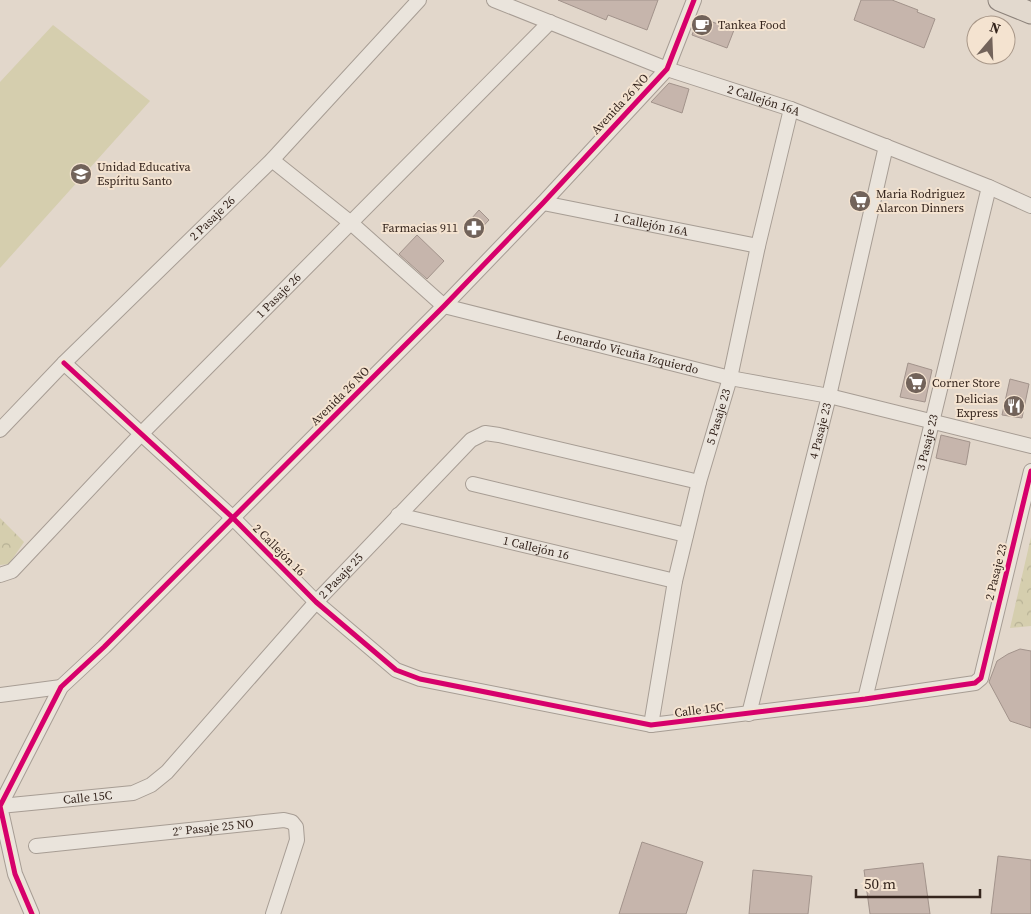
<svg xmlns="http://www.w3.org/2000/svg" width="1031" height="914" viewBox="0 0 1031 914" font-family="'Source Serif 4',serif">
  <defs>
    <pattern id="park-crowns" width="20" height="18" patternUnits="userSpaceOnUse" patternTransform="scale(1.25)"><rect width="20" height="18" fill="#d5ceae"/><path d="M2 6a3 3 0 1 1 6 0M12 15a3 3 0 1 1 6 0" fill="none" stroke="#b7b195"/></pattern>
  </defs>
  <rect width="100%" height="100%" fill="#e2d7cb"/>
  <path fill="url(#park-crowns)" d="M0,518L24,542L9,564L0,565Z
    M1031,537V626L1010,628Z"/>
  <path fill="#d5ceae" d="M53,25L150,101L0,268V82Z"/>
  <path fill="#c6b5ac" stroke="#a2938b" d="M558,0H658L647,30L608,15L606,20Z
    M861,0H892L918,10L917,12L935,19L924,48L854,20Z
    M699,17L734,30L727,48L692,35Z
    M669,83L689,89L682,113L651,102Z
    M479,210L489,220L474,236L464,227Z
    M417,235L444,261L427,279L399,254Z
    M908,363L932,370L925,402L900,397Z
    M1010,379L1029,384L1022,418L1002,415Z
    M941,435L970,442L966,465L936,458Z
    M1020,649L1031,651V728L1010,721L989,682L997,661L1008,654Z
    M642,842L703,862L686,914H619Z
    M998,856L1031,860V914H991Z
    M923,863L930,914H870L864,870Z
    M753,870L812,876L808,914H749Z"/>
  <g fill="none" stroke-linecap="round" stroke-linejoin="round">
    <g stroke="#a79d94" stroke-width="16">
      <g id="street">
        <path id="s1" d="M494,0L667,69L791,109L989,187L1031,206"/>
        <path id="s2" d="M272,160L351,223L444,306L730,378L829,396L1031,446"/>
        <path id="s3" d="M543,203L758,246"/>
        <path d="M64,363L232,517L316,602L396,670L420,679L651,725L865,699L975,683L981,678L1031,471"/>
        <path id="s4" d="M0,430L64,363L272,160L419,0"/>
        <path d="M473,484L686,535"/>
        <path id="s5" d="M398,515L675,581"/>
        <path id="s6" d="M0,575L12,571L142,433L550,22"/>
        <path d="M0,695L61,687"/>
        <path id="s7" d="M865,699L989,187"/>
        <path id="s8" d="M749,714L829,396L886,146"/>
        <path id="s9" d="M651,725L675,581L699,482L730,378L758,246L791,109"/>
        <path id="s10" d="M0,806L133,793L151,785L167,772L316,602L471,440L485,433L499,435L699,482"/>
        <path id="s11" d="M36,846L284,820L292,822L296,827L297,840L273,914"/>
        <path d="M32,914L15,874L0,806L61,687L104,647L444,306L543,203L667,69L694,0"/>
      </g>
    </g>
    <g stroke="#8d837b" stroke-width="23">
      <path id="primary" d="M999,0L1031,13"/>
    </g>
    <use href="#street" stroke="#eae4dc" stroke-width="14"/>
    <use href="#primary" stroke="#e2d9ce" stroke-width="21"/>
    <g stroke="#f4e3d0" stroke-width="8">
      <path id="cycleway" d="M64,363L232,517L316,602L396,670L420,679L651,725L865,699L975,683L981,678L1031,471
        M32,914L15,874L0,806L61,687L104,647L444,306L543,203L667,69L694,0"/>
    </g>
    <use href="#cycleway" stroke="#d6006c" stroke-width="5"/>
  </g>
  <defs>
    <g id="cafe-disc" transform="scale(1.125)"><circle r="9.5" fill="#72635a" stroke="#f4e3d0"/><path d="M-5.5-4.5H6V0H3Q3 3.5 0 3.5H-2.5Q-5.5 3.5-5.5 0ZM3-3.2v2h1.7v-2ZM-6 4.5H4V6H-6Z" fill="#fff"/></g>
    <g id="school-disc" transform="scale(1.125)"><circle r="9.5" fill="#72635a" stroke="#f4e3d0"/><path d="M0-5L7-2L0 1L-7-2ZM-4 1L0 2.5L4 1V4Q0 6-4 4Z" fill="#fff"/></g>
    <g id="supermarket-disc" transform="scale(1.125)"><circle r="9.5" fill="#72635a" stroke="#f4e3d0"/><path d="M-6-5.5h2.5l.6 2H6L4.5 2H-2.5L-4.4-4H-6ZM-1.5 3.2a1.3 1.3 0 1 0 .1 0ZM3 3.2a1.3 1.3 0 1 0 .1 0Z" fill="#fff"/></g>
    <g id="pharmacy-disc" transform="scale(1.125)"><circle r="9.5" fill="#72635a" stroke="#f4e3d0"/><path d="M-2-6h4v4h4v4h-4v4h-4v-4h-4v-4h4Z" fill="#fff"/></g>
    <g id="restaurant-disc" transform="scale(1.125)"><circle r="9.5" fill="#72635a" stroke="#f4e3d0"/><path d="M-5-6h1v4h1v-4h1v4h1v-4h1v5L-1.5 .5V6h-2V.5L-5-1ZM5-6V6H3V1.5H1.5Q1.5-4 5-6Z" fill="#fff"/></g>
  </defs>
  <g fill-rule="evenodd">
    <use href="#cafe-disc" x="702" y="25"/>
    <use href="#school-disc" x="81" y="174"/>
    <use href="#supermarket-disc" x="860" y="201"/>
    <use href="#pharmacy-disc" x="474" y="228"/>
    <use href="#supermarket-disc" x="916" y="383"/>
    <use href="#restaurant-disc" x="1014" y="406"/>
  </g>
  <g text-anchor="middle" stroke-width="4" stroke-linejoin="round" paint-order="stroke">
    <g font-size="12" fill="#35251d" stroke="#f4e3d0" text-anchor="start">
      <text x="718" y="29">Tankea Food</text>
      <text x="97" y="171">Unidad Educativa<tspan x="97" dy="14">Espíritu Santo</tspan></text>
      <text x="876" y="198">Maria Rodriguez<tspan x="876" dy="14">Alarcon Dinners</tspan></text>
      <text x="458" y="232" text-anchor="end">Farmacias 911</text>
      <text x="932" y="387">Corner Store</text>
      <text x="998" y="403" text-anchor="end">Delicias<tspan x="998" dy="14">Express</tspan></text>
    </g>
    <g font-size="12" fill="#35251d" stroke="#f4e3d0">
      <text dy="4" stroke="none"><textPath href="#s1" startOffset="288">2 Callejón 16A</textPath></text>
      <text transform="translate(620 104) rotate(-47)" y="4">Avenida 26 NO</text>
      <text dy="4" stroke="none"><textPath href="#s4" startOffset="300">2 Pasaje 26</textPath></text>
      <text dy="4" stroke="none"><textPath href="#s3" startOffset="110">1 Callejón 16A</textPath></text>
      <text dy="4" stroke="none"><textPath href="#s6" startOffset="396">1 Pasaje 26</textPath></text>
      <text dy="4" stroke="none"><textPath href="#s2" startOffset="415">Leonardo Vicuña Izquierdo</textPath></text>
      <text transform="translate(340 396) rotate(-45)" y="4">Avenida 26 NO</text>
      <text dy="4" stroke="none"><textPath href="#s9" startOffset="316">5 Pasaje 23</textPath></text>
      <text dy="4" stroke="none"><textPath href="#s8" startOffset="292">4 Pasaje 23</textPath></text>
      <text dy="4" stroke="none"><textPath href="#s7" startOffset="264">3 Pasaje 23</textPath></text>
      <text dy="4" stroke="none"><textPath href="#s5" startOffset="142">1 Callejón 16</textPath></text>
      <text transform="translate(279 550) rotate(45)" y="4">2 Callejón 16</text>
      <text transform="translate(996 572) rotate(-76)" y="4">2 Pasaje 23</text>
      <text dy="4" stroke="none"><textPath href="#s10" startOffset="436">2 Pasaje 25</textPath></text>
      <text transform="translate(699 710) rotate(-7)" y="4">Calle 15C</text>
      <text dy="4" stroke="none"><textPath href="#s10" startOffset="88">Calle 15C</textPath></text>
      <text dy="4" stroke="none"><textPath href="#s11" startOffset="178">2° Pasaje 25 NO</textPath></text>
    </g>
  </g>
  <g transform="translate(991 40) rotate(19)"><circle r="24" fill="#f4e3d0" stroke="#a89788"/>
  <path d="M0-4L9 19L0 12L-9 19Z" fill="#72635a"/>
  <text y="-8" font-size="14" font-weight="bold" text-anchor="middle" fill="#35251d">N</text>
  </g>
  <path d="M856 889v8h124v-8" fill="none" stroke="#35251d" stroke-width="2.5"/>
  <text x="864" y="889" font-size="15" fill="#35251d" stroke="#f4e3d0" stroke-width="4" paint-order="stroke">50 m</text>
</svg>
